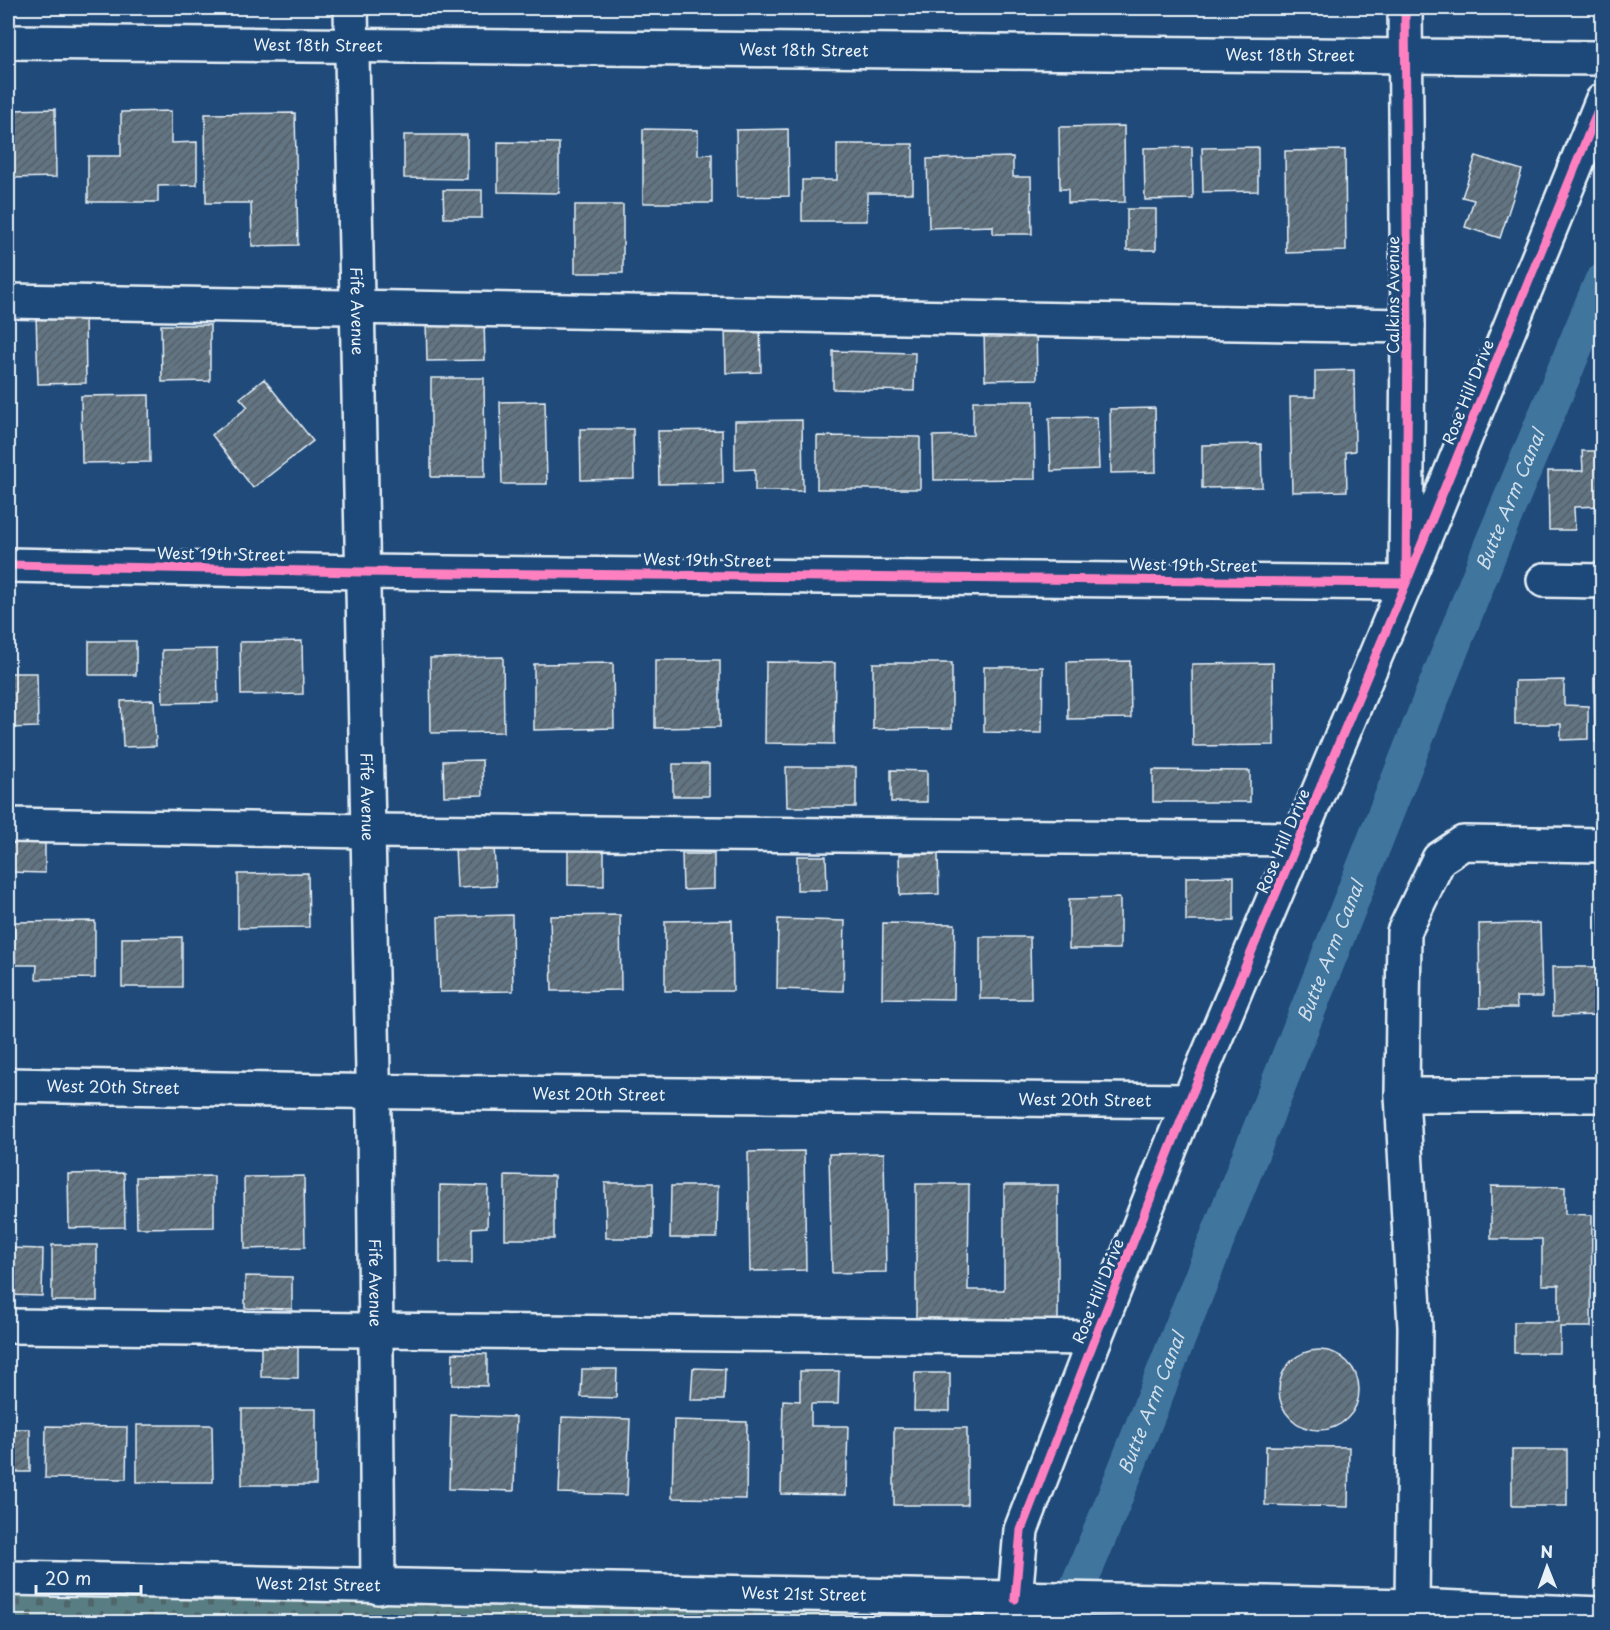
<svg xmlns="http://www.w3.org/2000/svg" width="1610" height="1630" viewBox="0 0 1610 1630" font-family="'Playpen Sans',sans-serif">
  <defs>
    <pattern id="cemetery-stones" width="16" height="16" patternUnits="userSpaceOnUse" patternTransform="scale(1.5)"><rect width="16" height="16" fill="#597e84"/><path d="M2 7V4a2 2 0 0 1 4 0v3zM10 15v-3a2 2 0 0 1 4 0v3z" fill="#50666a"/></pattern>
    <pattern id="building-hatch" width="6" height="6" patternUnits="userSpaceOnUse" patternTransform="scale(1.5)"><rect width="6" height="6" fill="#627483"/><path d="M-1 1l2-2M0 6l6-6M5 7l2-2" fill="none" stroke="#545e66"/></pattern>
  </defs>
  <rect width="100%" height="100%" fill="#1f4a7a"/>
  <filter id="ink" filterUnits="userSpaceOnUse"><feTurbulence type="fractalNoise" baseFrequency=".0167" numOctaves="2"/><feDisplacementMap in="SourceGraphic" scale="12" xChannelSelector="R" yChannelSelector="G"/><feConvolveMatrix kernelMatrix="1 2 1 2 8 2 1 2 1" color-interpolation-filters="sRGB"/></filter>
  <g filter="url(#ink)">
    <path fill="url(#cemetery-stones)" stroke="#a0b8be" stroke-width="1.5" d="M8,1578L1043,1599L1031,1622H8Z"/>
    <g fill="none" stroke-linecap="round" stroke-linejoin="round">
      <path stroke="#41759e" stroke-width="36" id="s1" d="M1063,1622L1109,1512L1492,545L1602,282"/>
    </g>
    <path fill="url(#building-hatch)" stroke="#e8f1f8" stroke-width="1.5" d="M55,109L56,177L8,178V110Z
      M171,111V143L197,142V185L158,186V202H88V156H121V112Z
      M295,113L298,245L252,246L251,203H206L205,114Z
      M1124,126L1125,202L1068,203V189H1060L1059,127Z
      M643,129L698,130V155L712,154V203H643Z
      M788,129L789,196L737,197L736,130Z
      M404,135H467V179L404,178Z
      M498,142L559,143V193L498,192Z
      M837,144H913V193H867V221H802V180H837Z
      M1192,147L1193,199L1145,200L1144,148Z
      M1258,147V191L1203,192L1202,148Z
      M1345,150L1346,251L1286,253L1285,151Z
      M1476,156L1522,170L1500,238L1465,227L1474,200L1462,197Z
      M1013,157V177H1031L1032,234H993V226L929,228L927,159Z
      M443,190H482V218H444Z
      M575,205H623V273H575Z
      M1127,209H1156V250H1127Z
      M85,313L86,383L38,384L36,314Z
      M484,320L485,360L427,361L426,321Z
      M760,323L761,372L726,373L725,324Z
      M161,325H210V381L162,382Z
      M1036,328L1037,379L985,380L984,329Z
      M833,351L915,353L914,391L833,389Z
      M1354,370L1355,451L1346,452L1347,491L1292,492L1290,397H1315V371Z
      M431,378H484L485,477H431Z
      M264,379L313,441L253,488L212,435L248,407L240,398Z
      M149,395L150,462L82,463L81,396Z
      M545,401L547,484H502L500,402Z
      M973,401H1034L1035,479L934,480L933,436L973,435Z
      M1155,408L1156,472L1111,473L1110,409Z
      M1097,417L1099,469L1051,471L1049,418Z
      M802,420L803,491H755V469L735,470V421Z
      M580,429H633L634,479L581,480Z
      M722,430L723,483L659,484L658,431Z
      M817,436L920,437V489H817Z
      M1261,444L1262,487L1202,488V445Z
      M1582,451H1602V506L1574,507L1575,530H1549L1548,471H1583Z
      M89,641H136V675H89Z
      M302,641L303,694L241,695L240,642Z
      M217,649L218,702L163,703L162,650Z
      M503,657L504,732L431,733L430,658Z
      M655,660H720V727L655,728Z
      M1130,661L1131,718L1068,719L1067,662Z
      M766,662L835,663L834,744L765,743Z
      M613,663L614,728L534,730V664Z
      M873,663H952V728L873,729Z
      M1273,663L1274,745L1193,746L1192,664Z
      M984,667H1043L1042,733L984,732Z
      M8,673H37L38,727L8,728Z
      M1594,678H1602V742H1595Z
      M1564,680V705L1588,706V739L1561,740V724H1515V681Z
      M154,700L156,746L123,747L121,701Z
      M482,760L483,795L444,796L443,761Z
      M673,764H709V796H673Z
      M786,767H856V807H787Z
      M891,770L927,771V802H891Z
      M1153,770L1250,771V802H1153Z
      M8,832H45V873L8,872Z
      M494,845L496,886L457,888L455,846Z
      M568,850H604V886L568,885Z
      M682,854H714V889L683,890Z
      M938,854L939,894L900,895L899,855Z
      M797,856H826L827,890H797Z
      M308,873L309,927L238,928V874Z
      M1234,876V921H1186V877Z
      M1599,880H1602V940H1600Z
      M1120,898V949H1069V899Z
      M512,915L513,991L440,992L438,917Z
      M620,915L621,990L552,991L550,916Z
      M778,919L845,921L843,991L777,989Z
      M732,920L733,991H665V921Z
      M95,921V978L36,979L37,965H15L14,922Z
      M883,923L955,924L954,999L882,998Z
      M1540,923L1542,997H1516L1517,1008H1480L1479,924Z
      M182,937V987H122V938Z
      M980,937H1030L1031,999H980Z
      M1552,967H1602V1015L1553,1016Z
      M804,1151L806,1270L750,1271L748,1152Z
      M884,1153L886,1272L832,1273L829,1154Z
      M124,1173L125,1227L69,1228L68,1174Z
      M505,1175L554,1176V1239H505Z
      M214,1176V1227L137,1228L136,1177Z
      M304,1176L305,1247L245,1249L244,1177Z
      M605,1183H653V1238H606Z
      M916,1184H969L968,1290H1004V1185H1058V1327L916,1326Z
      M440,1185L488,1186L487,1227L472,1228V1263H440Z
      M671,1186H718L717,1238H670Z
      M1491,1186L1565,1187V1214L1592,1215L1591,1327H1560V1353H1514V1322H1559V1285H1542V1239H1491Z
      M52,1245H97V1301H52Z
      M8,1248L43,1249L42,1296L8,1295Z
      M245,1276L292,1277V1309L245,1308Z
      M261,1347H298V1378L261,1377Z
      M1279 1390a40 40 0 1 1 80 0a40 40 0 1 1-80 0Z
      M453,1353L487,1354V1386L452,1385Z
      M693,1368L725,1369L724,1400H691Z
      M582,1369H617L616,1398L581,1397Z
      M800,1371H839L838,1404H811V1426H848L846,1495L781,1494L783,1400L800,1401Z
      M915,1373H950V1411H914Z
      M242,1409H316V1485H242Z
      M451,1415L516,1417L514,1491L449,1489Z
      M562,1417L630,1419L627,1495L559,1493Z
      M674,1420L747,1422L746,1499L672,1498Z
      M137,1425H212L213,1482H137Z
      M46,1426L127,1427L126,1479L45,1478Z
      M894,1428H967V1505H894Z
      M8,1429H30V1472H8Z
      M1266,1446L1349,1447L1348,1507L1265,1505Z
      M1512,1450H1567V1506H1512Z"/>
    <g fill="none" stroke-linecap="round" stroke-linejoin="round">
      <g stroke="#e8f1f8" stroke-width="38">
        <g id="minor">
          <path id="s2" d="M351,8L374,1121L378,1587"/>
          <path id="s3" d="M8,42L1602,58"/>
          <path d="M8,301L1408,326"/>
          <path d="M8,565L361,572L1406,583L1408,326L1405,8"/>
          <path d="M1544,580L1602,581"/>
          <path d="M8,825L367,831L1300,839"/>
          <path id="s4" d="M8,1085L334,1091L1189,1101"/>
          <path d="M1402,1095H1602"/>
          <path d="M8,1326L1095,1338"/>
          <path id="s5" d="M8,1578L1412,1606L1602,1614"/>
          <path d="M1001,1622L1015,1599L1021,1530L1095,1338L1189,1101L1406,583L1602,101"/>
          <path d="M1410,1622L1412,1606L1415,1327L1402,1095L1404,932L1439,859L1463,843L1602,845"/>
        </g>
      </g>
      <use href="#minor" stroke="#1f4a7a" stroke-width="33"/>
      <g stroke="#1f4a7a" stroke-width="13">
        <path id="cycleway" d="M8,565L361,572L1406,583L1408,326L1405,8
          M1015,1599L1021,1530L1095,1338L1189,1101L1406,583L1602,101"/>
      </g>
      <use href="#cycleway" stroke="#ff80c0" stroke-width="9"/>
    </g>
  </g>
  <g text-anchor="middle" stroke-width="6" stroke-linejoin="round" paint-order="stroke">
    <g font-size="16" fill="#e8f1f8" stroke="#1f4a7a">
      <text dy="6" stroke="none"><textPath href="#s3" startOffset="310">West 18th Street</textPath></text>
      <text dy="6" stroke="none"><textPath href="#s3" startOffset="796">West 18th Street</textPath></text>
      <text dy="6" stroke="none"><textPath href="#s3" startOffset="1282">West 18th Street</textPath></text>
      <text transform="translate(1393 295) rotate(-90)" y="6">Calkins Avenue</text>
      <text dy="6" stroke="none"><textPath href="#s2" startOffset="303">Fife Avenue</textPath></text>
      <text transform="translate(1468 392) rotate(-68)" y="6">Rose Hill Drive</text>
      <text transform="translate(221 554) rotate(1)" y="6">West 19th Street</text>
      <text transform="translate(707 560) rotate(1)" y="6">West 19th Street</text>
      <text transform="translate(1193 565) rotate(1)" y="6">West 19th Street</text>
      <text dy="6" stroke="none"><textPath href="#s2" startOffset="789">Fife Avenue</textPath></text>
      <text transform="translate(1283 841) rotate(-67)" y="6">Rose Hill Drive</text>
      <text dy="6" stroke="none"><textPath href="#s4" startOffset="105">West 20th Street</textPath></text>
      <text dy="6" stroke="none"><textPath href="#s4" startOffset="591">West 20th Street</textPath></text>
      <text dy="6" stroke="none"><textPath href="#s4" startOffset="1077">West 20th Street</textPath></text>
      <text dy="6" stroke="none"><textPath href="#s2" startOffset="1275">Fife Avenue</textPath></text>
      <text transform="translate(1098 1291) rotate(-68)" y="6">Rose Hill Drive</text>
      <text dy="6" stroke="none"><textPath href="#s5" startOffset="310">West 21st Street</textPath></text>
      <text dy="6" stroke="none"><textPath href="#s5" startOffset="796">West 21st Street</textPath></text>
    </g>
    <g font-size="18" font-style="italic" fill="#cfdeea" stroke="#1f4a7a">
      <text dy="6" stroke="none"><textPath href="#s1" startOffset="1208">Butte Arm Canal</textPath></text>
      <text dy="6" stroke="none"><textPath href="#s1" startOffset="722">Butte Arm Canal</textPath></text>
      <text dy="6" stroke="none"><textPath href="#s1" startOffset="236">Butte Arm Canal</textPath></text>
    </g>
  </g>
  <rect width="1610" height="1630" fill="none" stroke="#1f4a7a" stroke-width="30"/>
  <rect x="15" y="15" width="1580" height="1600" fill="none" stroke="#e8f1f8" stroke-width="2" filter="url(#ink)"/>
  <g transform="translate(1547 1567) rotate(359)" stroke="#1f4a7a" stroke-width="4.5" paint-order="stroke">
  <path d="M0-4.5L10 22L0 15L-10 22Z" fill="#e8f1f8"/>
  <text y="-9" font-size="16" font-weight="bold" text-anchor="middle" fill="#e8f1f8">N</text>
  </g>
  <path d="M36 1585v9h105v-9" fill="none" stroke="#e8f1f8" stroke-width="3"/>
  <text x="45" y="1585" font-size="18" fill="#e8f1f8" stroke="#1f4a7a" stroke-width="4.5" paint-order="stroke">20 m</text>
</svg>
